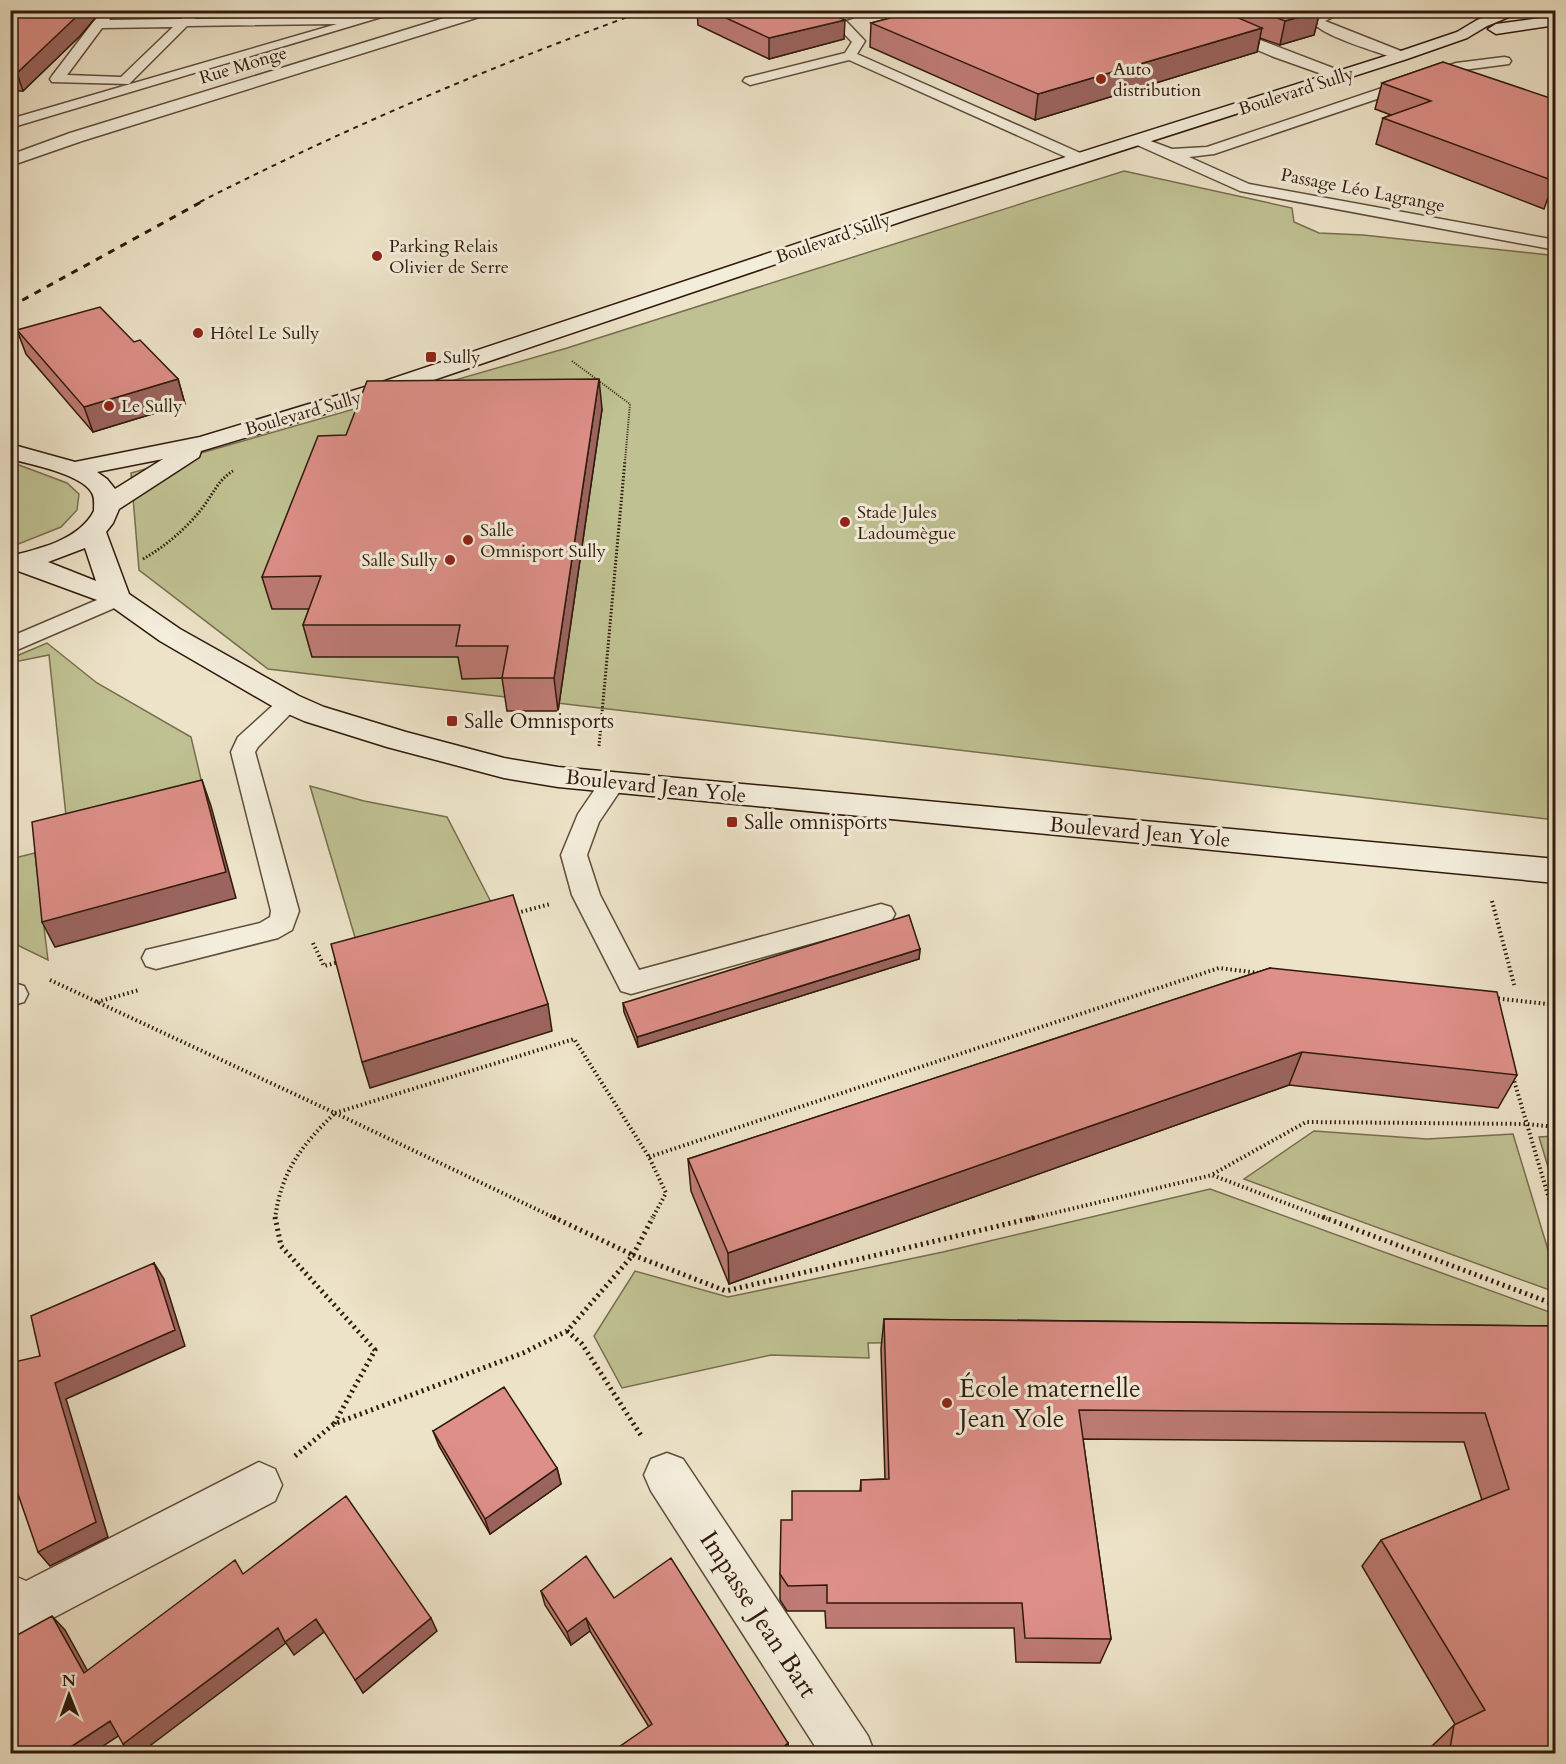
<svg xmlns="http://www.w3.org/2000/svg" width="1566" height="1764" viewBox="0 0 1566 1764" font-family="Cardo,serif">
  <rect width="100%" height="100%" fill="#ede3c8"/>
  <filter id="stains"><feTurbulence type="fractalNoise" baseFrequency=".00333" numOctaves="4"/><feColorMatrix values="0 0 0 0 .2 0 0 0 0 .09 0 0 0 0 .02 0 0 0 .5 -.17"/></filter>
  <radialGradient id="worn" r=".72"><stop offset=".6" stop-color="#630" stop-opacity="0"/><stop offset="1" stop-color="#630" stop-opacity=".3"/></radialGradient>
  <path fill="#bfc192" stroke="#786d4e" stroke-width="1.5" d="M1124,171L1292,208L1294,222L1319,233L1363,235L1549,255L1556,263L1555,820L268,669L139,570L131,473L567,348Z
    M11,462L67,483L79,494L77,510L61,527L11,547Z
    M47,643L97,683L191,737L204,792L67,825L49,655L19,661L14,657Z
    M310,786L364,801L447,817L492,904L357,944Z
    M35,853L48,960L11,942L10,859Z
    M1314,1131L1427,1139L1513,1134L1555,1273V1292L1244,1179Z
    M1555,1136H1556L1555,1190L1539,1137Z
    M1210,1189L1555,1314L1556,1381L1535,1335L868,1343L869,1358L771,1355L622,1388L594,1336L635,1271L728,1297L943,1252Z"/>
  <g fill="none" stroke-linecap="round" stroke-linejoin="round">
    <g stroke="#5f4c3a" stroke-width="3">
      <path id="service" d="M105,10L117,11L109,20L181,19L191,12L197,16L195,19L364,16L384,10H405L10,128V119L337,24L187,26L129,84L52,82L50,79L52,76L94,21ZM173,27L121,77L67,75L102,28Z
        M853,10H874L845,20L865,41L857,54L1087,156L1089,159L1082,163L1077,162L849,60L750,85L743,81L745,78L845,53L852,42L830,19L832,16Z
        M1164,10H1182L1346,73L1348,76L1341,80L1336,79L1274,57Z
        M1329,10H1347L1325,21L1406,53L1408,56L1406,59H1396C1376,51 1327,38 1313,23L1315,16Z
        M1504,57L1509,58L1511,61L1509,64L1463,70L1214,154L1189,157L1249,184L1556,240V250L1240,191L1135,144L1133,141L1140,137L1172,149L1207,147L1456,63Z
        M118,591L126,593L129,598L126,603L10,653V637Z
        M289,695L297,698L301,703L258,747L255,752L299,911L292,930L278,938L156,969L146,966L142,958L146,950L260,923L270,917L271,911L231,752L238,737L281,698Z
        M613,773L622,776L626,782L599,822L587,855L600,895L639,970L881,904L891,907L895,914L891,921L881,924L631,994L621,991L572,895L561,855L578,814L604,776Z
        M14,983L24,986L28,994L24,1002L10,1006V984Z"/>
    </g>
    <g stroke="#5f4c3a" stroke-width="3">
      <path id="minor" d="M667,1453L683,1459L868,1736L875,1754H820L651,1491L644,1475L651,1459Z
        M259,1462L275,1469L282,1485L275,1501L32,1629L15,1636L10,1634V1574L26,1581Z"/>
    </g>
    <g stroke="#5f4c3a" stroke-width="3">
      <path id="tertiary" d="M470,10H494L492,13L82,141L10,166V155L70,133Z"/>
    </g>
    <g stroke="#30190b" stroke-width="3">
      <path id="secondary" d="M1503,10H1526L1487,26L1467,38L1407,59L909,219L401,391L201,451L199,457L119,509L113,523L106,532L129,594L180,629L299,696L324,707L406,732L504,758L558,767L1556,859V883L558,787L504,778L387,747L304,721L279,710L160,641L108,604L10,568V556C39,549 79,540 94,511C94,505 95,498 92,493C82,474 30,464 10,459V444L75,462L200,437L385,381L895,211L1395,53L1457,32L1477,20ZM163,459L115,489L107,479L97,472ZM85,548L96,581L48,562Z
        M1556,16V25L1496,34L1488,29L1496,24Z"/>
    </g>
    <path stroke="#30190b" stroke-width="2" stroke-dasharray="1 1.5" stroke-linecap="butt" d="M572,361L630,404L625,461"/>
    <path stroke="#30190b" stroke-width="3" stroke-dasharray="1.5 2" stroke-linecap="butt" d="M143,559C166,546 187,528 203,507C213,494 219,479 233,471
      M599,746L625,460"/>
    <path stroke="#30190b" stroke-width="4" stroke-dasharray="1.5 3" stroke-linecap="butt" d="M1492,901L1515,988
      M517,913L550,904
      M313,943L324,966L339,962
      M50,980L335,1113
      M1494,998L1556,1005
      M97,1002L139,990
      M1513,1077L1555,1219
      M335,1113L557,1219
      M335,1113L574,1039L649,1157L666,1193L652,1219
      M649,1157L1219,968L1259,973
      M1213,1174L1306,1122L1526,1124L1556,1127
      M275,1219C281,1171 302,1145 335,1113
      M1029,1219L1212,1175L1327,1219"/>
    <path stroke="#30190b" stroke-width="5" stroke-dasharray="2 4" stroke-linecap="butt" d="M275,1217L281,1246L375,1350L334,1424L523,1353L567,1331L633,1255
      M553,1217L633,1255
      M1323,1217L1556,1305
      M1554,1217L1556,1223
      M633,1255L726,1291L1036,1217
      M633,1255L653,1217
      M567,1331L582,1344L642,1437
      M295,1456L334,1424"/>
    <use href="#service" fill="#f3eddb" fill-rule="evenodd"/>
    <use href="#minor" fill="#f3eddb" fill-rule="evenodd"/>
    <use href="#tertiary" fill="#f3eddb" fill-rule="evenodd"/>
    <use href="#secondary" fill="#f3eddb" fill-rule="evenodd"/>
    <path stroke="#30190b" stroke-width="2" stroke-dasharray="5 5" stroke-linecap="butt" d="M200,202C345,128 494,65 647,10"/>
    <path stroke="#30190b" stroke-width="3" stroke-dasharray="7 7" stroke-linecap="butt" d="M10,307L203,201"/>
  </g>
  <path fill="#be7b75" stroke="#30190b" stroke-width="1.5" d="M22,10H102L80,36L23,91H10V20Z
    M697,10H823L844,39L769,59L698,25Z
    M921,10H1318L1320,11L1314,35L1280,45L1260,38L1257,52L1035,120L870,47L871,23Z
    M1443,62L1554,181L1544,209L1376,144L1383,118L1391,115L1375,109L1382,83Z
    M17,330L134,342L178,379L185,404L93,432L26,354Z
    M602,409L558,711H507L502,678L462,679L458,657H312L303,625L309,609H272L262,577L346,435Z
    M920,949L919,959L638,1047L624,1012L623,1003Z
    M1270,968L1517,1075L1498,1108L1289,1085L729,1284L691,1191L688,1159Z
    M884,1319L1556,1326V1754H1429L1431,1747L1455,1724L1362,1566L1381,1540L1482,1500L1464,1442L1083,1439L1111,1639L1100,1663L1016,1662L1014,1628H826L825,1611H787L780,1600V1574L792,1520L860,1491L861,1480L885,1479L881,1349Z
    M433,1431L557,1468L561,1484L490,1534L439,1446Z
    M541,1591L614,1598L788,1743V1754H621L619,1747L649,1727L590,1631L571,1645L545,1605Z"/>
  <path fill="#9b645f" stroke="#30190b" stroke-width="1.5" d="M82,10H102L80,36L23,91L17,73Z
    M1320,11L1314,35L1280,45L1285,21Z
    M845,20L844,39L769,59V38Z
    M1262,28L1257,52L1035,120L1038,94Z
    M178,379L185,404L93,432L84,407Z
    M599,379L602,409L558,711L554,678Z
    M202,780L211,806L236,898L55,947L42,922Z
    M920,949L919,959L638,1047L637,1037Z
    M548,1004L552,1031L370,1088L362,1062Z
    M1302,1052L1289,1085L729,1284L728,1253Z
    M154,1263L164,1279L185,1346L66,1399L108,1537L50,1566L38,1552L55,1383Z
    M557,1468L561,1484L490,1534L485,1519Z
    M52,1616L65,1630L96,1686L84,1673Z
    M431,1618L437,1631L363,1693L355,1680Z
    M586,1618L590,1631L571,1645L567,1632Z
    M316,1619L324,1632L294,1655L286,1643L139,1754H133L123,1744L278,1628Z
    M110,1721L123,1733L91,1754H60Z
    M788,1743V1754H775Z"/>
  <path fill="#dd8f88" stroke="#30190b" stroke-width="1.5" d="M22,10H82L74,19L17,73H10V20Z
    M709,10H823L845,20L769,38Z
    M921,10H1220L1262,28L1038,94L871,23Z
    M1257,10H1318L1320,11L1285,21Z
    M1443,62L1556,100V165L1554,181L1383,118L1431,101L1382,83Z
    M100,307L134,342L140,340L178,379L84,407L17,330Z
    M599,379L554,678H502L508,646H456L460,625H303L321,576L262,577L318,436L346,435L367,381Z
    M202,780L226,872L42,922L32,822Z
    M513,895L548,1004L362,1062L331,944Z
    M909,915L920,949L637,1037L623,1003Z
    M1270,968L1497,992L1517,1075L1302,1052L728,1253L688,1159Z
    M154,1263L175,1330L55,1383L96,1522L38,1552L10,1471V1363L40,1356L31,1316Z
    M884,1319L1556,1326V1754H1449L1454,1725L1485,1710L1381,1540L1509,1489L1485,1413L1079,1410L1111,1639L1025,1638L1022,1603H827V1585L788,1586L780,1574L781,1520H792V1491H861V1480L889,1479Z
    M504,1387L557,1468L485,1519L433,1431Z
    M346,1496L431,1618L355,1680L316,1619L285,1642L278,1628L123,1744L110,1721L60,1754H10V1639L52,1616L84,1673L235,1560L243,1574Z
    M586,1556L614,1598L671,1558L788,1743L775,1754H622L619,1747L652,1724L586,1618L567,1632L541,1591Z"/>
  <g fill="#8f2418" stroke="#f3eddb" stroke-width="2">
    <circle cx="1101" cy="79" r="6"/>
    <circle cx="377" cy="256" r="6"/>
    <circle cx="198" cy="333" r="6"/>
    <rect x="425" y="351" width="12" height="12" rx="3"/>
    <circle cx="109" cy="406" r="6"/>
    <circle cx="845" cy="522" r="6"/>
    <circle cx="468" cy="540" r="6"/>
    <circle cx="450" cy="560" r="6"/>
    <rect x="446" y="715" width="12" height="12" rx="3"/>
    <rect x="726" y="816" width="12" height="12" rx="3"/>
    <circle cx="947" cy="1403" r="6"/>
  </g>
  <g text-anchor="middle" stroke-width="6" stroke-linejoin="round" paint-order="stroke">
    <g font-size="18" fill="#30190b" stroke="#f3eddb">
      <text transform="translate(243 65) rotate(-17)" y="6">Rue Monge</text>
      <text transform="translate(1296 91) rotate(-18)" y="6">Boulevard Sully</text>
      <text transform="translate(1363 190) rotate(11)" y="6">Passage Léo Lagrange</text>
      <text transform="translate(833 238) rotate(-19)" y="6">Boulevard Sully</text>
      <text transform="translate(303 413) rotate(-16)" y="6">Boulevard Sully</text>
    </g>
    <g font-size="18" fill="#30190b" stroke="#f3eddb" text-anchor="start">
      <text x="1113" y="75">Auto<tspan x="1113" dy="21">distribution</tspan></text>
      <text x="389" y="252">Parking Relais<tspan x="389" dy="21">Olivier de Serre</tspan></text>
      <text x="210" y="339">Hôtel Le Sully</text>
      <text x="443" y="363">Sully</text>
      <text x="121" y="412">Le Sully</text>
      <text x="857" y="518">Stade Jules<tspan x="857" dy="21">Ladoumègue</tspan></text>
      <text x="480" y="536">Salle<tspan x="480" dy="21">Omnisport Sully</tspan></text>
      <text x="438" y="566" text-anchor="end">Salle Sully</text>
    </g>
    <g font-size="21" fill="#30190b" stroke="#f3eddb" text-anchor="start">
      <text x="464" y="728">Salle Omnisports</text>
      <text x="744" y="829">Salle omnisports</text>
    </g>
    <g font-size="21" fill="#30190b" stroke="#f3eddb">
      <text transform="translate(656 786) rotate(6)" y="7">Boulevard Jean Yole</text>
      <text transform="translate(1140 832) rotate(5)" y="7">Boulevard Jean Yole</text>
    </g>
    <g font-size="26" fill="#30190b" stroke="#f3eddb" text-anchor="start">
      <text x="959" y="1397">École maternelle<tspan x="959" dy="30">Jean Yole</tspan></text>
    </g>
    <g font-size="26" fill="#30190b" stroke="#f3eddb">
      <text transform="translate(759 1614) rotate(57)" y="9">Impasse Jean Bart</text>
    </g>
  </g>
  <rect width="1566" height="1764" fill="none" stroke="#ede3c8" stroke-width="36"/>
  <rect x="12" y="12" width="1542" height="1740" fill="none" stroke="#30190b" stroke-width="3"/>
  <rect x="18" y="18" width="1530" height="1728" fill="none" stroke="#30190b" stroke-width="1.5"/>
  <g transform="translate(69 1695) rotate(359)" stroke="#f3eddb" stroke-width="4.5" paint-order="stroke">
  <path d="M0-4.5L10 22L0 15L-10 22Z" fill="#30190b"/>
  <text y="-9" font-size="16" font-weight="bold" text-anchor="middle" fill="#30190b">N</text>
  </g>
  <rect width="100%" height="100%" filter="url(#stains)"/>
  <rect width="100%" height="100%" fill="url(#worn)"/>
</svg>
